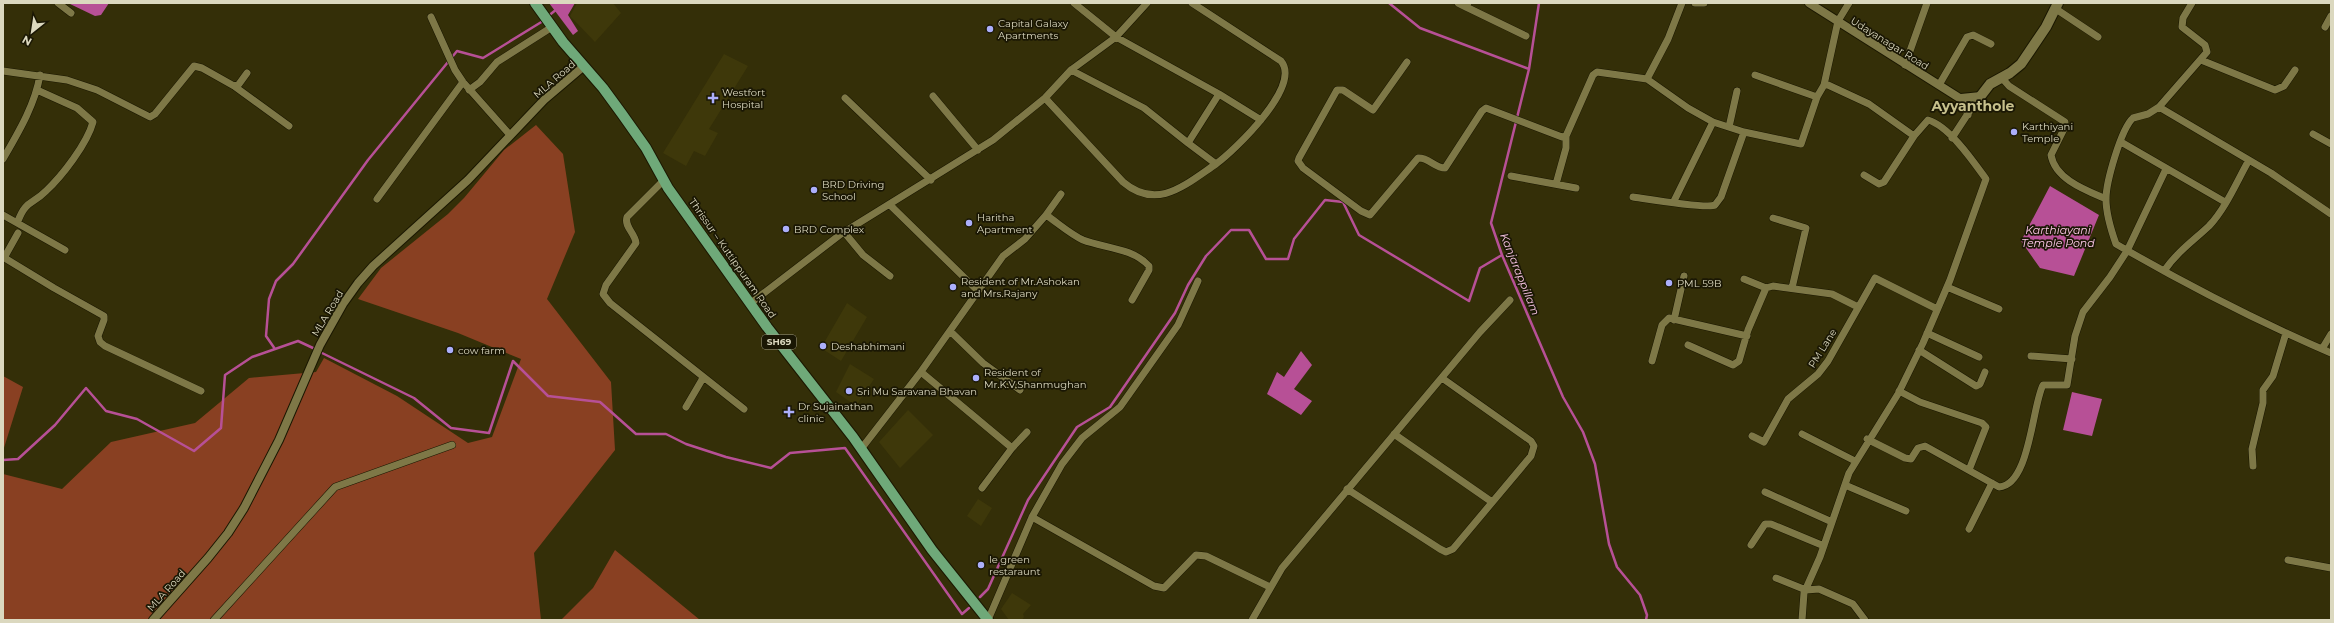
<svg xmlns="http://www.w3.org/2000/svg" width="2334" height="623" viewBox="0 0 2334 623" font-family="Montserrat,sans-serif">
  <rect width="100%" height="100%" fill="#342f08"/>
  <path fill="#3e380a" d="M577,3H613L621,13L595,42L570,16Z
    M724,54L748,66L709,129L718,133L705,156L694,151L686,166L663,153Z
    M847,303L867,317L841,361L821,348Z
    M850,364L874,379L856,406L836,392Z
    M908,410L933,435L900,468L879,442Z
    M978,499L992,508L981,526L967,516Z
    M1012,593L1031,605L1023,614L1024,617L1022,620H1009L1001,609Z"/>
  <path fill="#894022" d="M536,125L563,154L575,232L547,299L611,382L615,450L534,553L541,620H3V474L62,489L111,442L195,423L249,378L316,372L324,358L397,396L468,443L492,437L521,359L458,333L358,299L381,268L448,214L464,198L504,150Z
    M3,376L23,387L3,451Z
    M615,550L700,620H561L593,588Z"/>
  <path fill="#b75096" d="M68,3H109L101,15L95,16Z
    M549,3H575L568,15L578,31L573,35Z
    M2050,186L2099,215L2074,276L2040,268L2021,241Z
    M1301,351L1312,365L1294,389L1312,401L1301,415L1267,394L1277,372L1284,377Z
    M2072,392L2102,399L2092,436L2063,430Z"/>
  <g fill="none" stroke-linecap="round" stroke-linejoin="round">
    <path stroke="#b75096" stroke-width="2.5" d="M1389,3L1420,28L1529,69L1491,223L1502,255L1563,397L1583,432L1595,464L1609,544L1617,567L1640,595L1647,615L1646,620
      M547,17L557,9
      M1529,69L1539,3
      M275,349L266,336L269,299L276,281L293,264L368,160L457,51L483,58L543,21
      M322,353L414,398L451,428L489,433L513,361L548,396L600,402L636,434H666L686,444L726,457L771,468L790,453L845,448L962,614L969,608
      M3,460L18,459L55,425L86,388L106,411L137,419L194,451L221,428L225,375L252,357L298,341L313,348
      M980,597L988,589L1028,500L1077,427L1110,407L1175,313L1188,285L1206,256L1231,230H1249L1266,259H1288L1294,239L1325,200L1343,202L1359,235L1469,301L1480,268L1502,255"/>
    <g stroke="#1a1700" stroke-width="8">
      <path id="minor" d="M58,3L71,13
        M1074,3L1116,37L1147,3
        M1458,3L1466,7
        M1468,3L1466,7L1526,36
        M1695,3H1704
        M2192,3L2183,18L2182,27L2205,45L2207,52L2159,107L2148,114L2133,118C2121,129 2106,182 2106,199C2106,213 2111,230 2116,244C2185,284 2257,321 2331,353
        M2056,9L2098,37
        M431,17L455,70L463,82L510,135
        M2325,27L2331,16
        M2201,60L2275,90L2284,86L2295,70
        M1407,62L1373,110L1343,90H1337L1299,158L1298,161L1303,168L1361,211L1370,215L1418,158C1428,157 1435,168 1445,168L1482,111L1486,108L1562,137L1566,136L1593,75L1597,72L1647,79L1668,39L1682,3
        M1905,65L1927,3
        M3,71L67,80L97,90L150,117L155,114L194,66L202,68L234,86L239,84L247,73
        M1755,75L1817,97
        M2001,77L2009,86L2065,122L2064,129L2051,155C2055,179 2085,190 2106,199
        M1647,79L1688,108L1713,122
        M1824,85L1838,21L1849,3
        M1939,85L1967,37L1973,35L1991,44
        M234,86L289,126
        M469,90L480,82L497,62L552,27
        M1219,94L1261,120
        M933,96L978,150
        M845,98L931,180
        M1045,98L1123,182C1157,211 1185,185 1216,164
        M1961,98L1968,115
        M2159,107L2271,173L2331,214
        M1729,127L1737,91
        M2313,134L2331,144
        M1952,138L1973,106
        M2121,142L2225,202
        M1188,143L1216,164C1235,150 1302,86 1281,61L1192,3
        M3,159C18,133 35,105 40,75
        M1511,176L1576,188
        M664,180L627,217C624,227 635,233 636,243L606,285L603,294L610,303L744,409
        M1556,184L1566,148V136
        M1633,197C1647,199 1707,209 1715,205L1721,197L1744,132
        M377,199L463,82
        M1674,201L1713,122L1744,132L1801,144L1817,97L1824,85H1828L1869,104L1914,136L1884,182L1879,184L1864,175
        M890,205L977,290
        M3,215L65,250
        M1046,215L1061,194
        M1773,218L1806,228L1792,288
        M18,221C26,200 32,205 46,191C62,176 87,144 93,122L77,108L37,90
        M844,232L863,255L890,276
        M3,257L54,288L104,316V320L98,336L100,342L105,346L201,391
        M4,258L18,233
        M2164,271C2177,252 2193,241 2209,226C2226,208 2237,181 2249,160
        M1744,279L1766,288
        M1947,287L1999,309
        M751,303L841,234L993,140L1045,98L1071,70L1116,37L1219,94L1188,143L1144,108L1071,70
        M1674,320L1684,276
        M950,331L983,363L1020,390
        M1927,333L1979,357
        M1688,345L1733,365L1739,361L1748,330L1766,288L1773,286L1832,294L1858,307
        M2322,349L2331,334
        M1919,350L1976,386L1980,384L1985,372
        M2031,356L2072,359
        M1652,361L1662,325L1669,318L1747,336
        M921,372L1012,448L982,488
        M1899,391L1920,402L1982,423L1986,427L1969,470
        M686,407L703,378
        M1394,434L1492,502
        M1802,434L1855,461
        M1752,436L1764,442L1788,399L1818,374L1828,361L1875,278L1937,309
        M1867,439L1905,458L1911,459L1918,448L1925,446L1999,487C2030,485 2032,406 2043,385H2067L2075,336L2083,312L2110,277L2127,251L2166,169
        M1012,448L1027,432
        M861,449L920,373L1003,256L1025,239L1046,215C1058,223 1070,234 1083,240C1104,248 1133,248 1149,266V270L1132,300
        M2253,466L2252,449L2263,403V390L2273,376L2286,333
        M1845,485L1906,511
        M1347,489L1440,549L1446,552L1453,549L1531,456L1534,446L1531,441L1442,378
        M1765,492L1832,522
        M1032,517L1154,586L1164,588L1196,555L1206,556L1270,587
        M1969,529L1992,483
        M1751,545L1765,524H1771L1824,546
        M2288,560L2331,568
        M1776,578L1806,590L1819,589L1853,604L1865,620
        M214,620L335,487L452,445
        M988,620L1032,517L1062,464L1082,438L1120,407L1178,325L1198,281
        M1252,620L1282,568L1480,332L1510,300
        M1802,620L1804,593L1820,557L1849,473L1898,394L1923,343L1950,280L1986,179C1973,161 1949,126 1928,120L1914,136"/>
    </g>
    <g stroke="#1a1700" stroke-width="10">
      <path id="tertiary" d="M1809,3L1961,99
        M1961,98L1981,96
        M153,620L208,558L228,533L244,508L279,440L320,345L343,304L358,283L373,266L468,180L544,100L584,66"/>
    </g>
    <g stroke="#1a1700" stroke-width="12">
      <path id="secondary" d="M1973,106L1990,84L2010,73L2021,64L2046,27L2058,3"/>
    </g>
    <g stroke="#1a1700" stroke-width="12">
      <path id="primary" d="M535,3L563,42L603,88L622,114L646,148L668,188L767,327L853,437L932,550L988,620"/>
    </g>
    <use href="#minor" stroke="#7e7847" stroke-width="7"/>
    <use href="#tertiary" stroke="#7e7847" stroke-width="8"/>
    <use href="#secondary" stroke="#7e7847" stroke-width="10"/>
    <use href="#primary" stroke="#6fa979" stroke-width="10"/>
  </g>
  <g fill="#acaffb" stroke="#1a1704" stroke-width="1.5">
    <circle cx="990" cy="29" r="4"/>
    <path d="M711 92h4v4h4v4h-4v4h-4v-4h-4v-4h4z"/>
    <circle cx="2014" cy="132" r="4"/>
    <circle cx="814" cy="190" r="4"/>
    <circle cx="969" cy="223" r="4"/>
    <circle cx="786" cy="229" r="4"/>
    <circle cx="1669" cy="283" r="4"/>
    <circle cx="953" cy="287" r="4"/>
    <circle cx="823" cy="346" r="4"/>
    <circle cx="450" cy="350" r="4"/>
    <circle cx="976" cy="378" r="4"/>
    <circle cx="849" cy="391" r="4"/>
    <path d="M787 406h4v4h4v4h-4v4h-4v-4h-4v-4h4z"/>
    <circle cx="981" cy="565" r="4"/>
  </g>
  <g text-anchor="middle" stroke-width="3.5" stroke-linejoin="round" paint-order="stroke">
    <rect fill="#1a1704" stroke="#a19e87" stroke-width="1" x="762" y="335" width="34" height="14" rx="3"/>
    <g font-size="9" font-weight="bold" fill="#dbd8bf">
      <text x="779" y="345">SH69</text>
    </g>
    <g font-size="10" fill="#dbd8bf" stroke="#1a1704" text-anchor="start">
      <text x="998" y="27">Capital Galaxy<tspan x="998" dy="12">Apartments</tspan></text>
      <text x="722" y="96">Westfort<tspan x="722" dy="12">Hospital</tspan></text>
      <text x="2022" y="130">Karthiyani<tspan x="2022" dy="12">Temple</tspan></text>
      <text x="822" y="188">BRD Driving<tspan x="822" dy="12">School</tspan></text>
      <text x="977" y="221">Haritha<tspan x="977" dy="12">Apartment</tspan></text>
      <text x="794" y="233">BRD Complex</text>
      <text x="961" y="285">Resident of Mr.Ashokan<tspan x="961" dy="12">and Mrs.Rajany</tspan></text>
      <text x="1677" y="287">PML 59B</text>
      <text x="831" y="350">Deshabhimani</text>
      <text x="458" y="354">cow farm</text>
      <text x="984" y="376">Resident of<tspan x="984" dy="12">Mr.K.V.Shanmughan</tspan></text>
      <text x="857" y="395">Sri Mu Saravana Bhavan</text>
      <text x="798" y="410">Dr Sujainathan<tspan x="798" dy="12">clinic</tspan></text>
      <text x="989" y="563">le green<tspan x="989" dy="12">restaraunt</tspan></text>
    </g>
    <g font-size="10" fill="#dbd8bf" stroke="#1a1704">
      <text transform="translate(1890 43) rotate(32)" y="4">Udayanagar Road</text>
      <text transform="translate(554 79) rotate(-41)" y="4">MLA Road</text>
      <text transform="translate(733 258) rotate(55)" y="4">Thrissur – Kuttippuram Road</text>
      <text transform="translate(327 313) rotate(-59)" y="4">MLA Road</text>
      <text transform="translate(1822 348) rotate(-58)" y="4">PM Lane</text>
      <text transform="translate(166 590) rotate(-48)" y="4">MLA Road</text>
    </g>
    <g font-size="11" font-style="italic" fill="#fec8e9" stroke="#1a1704">
      <text x="2058" y="234">Karthiayani<tspan x="2058" dy="13">Temple Pond</tspan></text>
      <text transform="translate(1520 274) rotate(68)" y="4">Kanjarappillam</text>
    </g>
    <g font-size="14" font-weight="bold" fill="#c7c08c" stroke="#1a1704">
      <text x="1973" y="111">Ayyanthole</text>
    </g>
  </g>
  <rect width="2334" height="623" fill="none" stroke="#dbd8bf" stroke-width="8"/>
  <g transform="translate(32 32) rotate(210)" stroke="#1a1704" stroke-width="3" paint-order="stroke">
  <path d="M0-3L7 15L0 10L-7 15Z" fill="#dbd8bf"/>
  <text y="-6" font-size="11" font-weight="bold" text-anchor="middle" fill="#dbd8bf">N</text>
  </g>
</svg>
